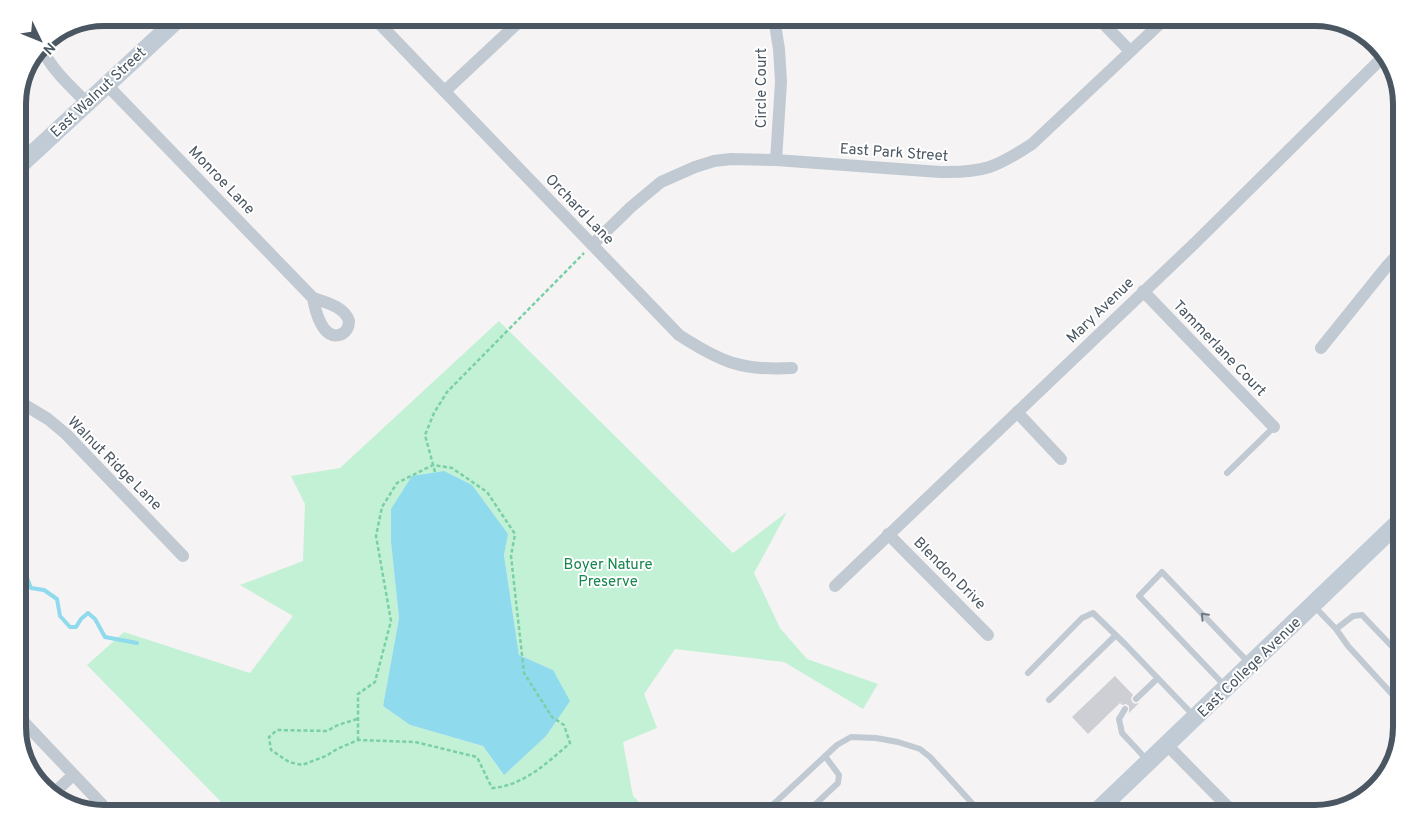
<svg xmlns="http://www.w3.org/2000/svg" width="1419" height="831" viewBox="0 0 1419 831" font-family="Overpass,sans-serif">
  <rect width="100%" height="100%" fill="#f5f3f3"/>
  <path fill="#c3f1d5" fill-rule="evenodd" d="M499,321L733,553L787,512L754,573L780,628L807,659L878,684L863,709L784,662L675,649L644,694L657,728L623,742L633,796L650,813H516L505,803L491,813H232L87,665L124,632L250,673L293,616L240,585L303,561L305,504L291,476L340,468ZM507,534L504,555L519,655L553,670L503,774L483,746L410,725L383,706L399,618L391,542Z"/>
  <path fill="#90daee" d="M444,471L472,485L508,534L504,555L519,655L553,670L570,701L546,736L504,775L483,746L410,725L383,706L399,618L391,542V509L412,476Z"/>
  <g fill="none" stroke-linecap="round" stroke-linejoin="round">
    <path stroke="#90daee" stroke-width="4" d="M18,555L31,588L44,590L57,599L60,616L70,627H76L81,619L88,613L95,619L105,637L137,643"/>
  </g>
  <path fill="#cdcfd5" d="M1115,676L1133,695L1131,698L1132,702L1135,704L1139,703L1129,713V706L1126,704L1122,705L1120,703L1088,734L1072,717Z"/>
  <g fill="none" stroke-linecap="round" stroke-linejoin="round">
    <path stroke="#7ad0a6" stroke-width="2.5" stroke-dasharray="4 2.5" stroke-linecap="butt" d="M435,472L425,435L434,413L447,392L584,253
      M357,719L338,725L327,731L277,730L269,737L271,750L289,762L302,765L326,756L337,749L358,740L415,742L477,757L492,788C523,786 547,763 570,743L564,725L552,717L524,673L511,556L515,534L487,492L452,468L433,465L397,483L382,507L376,536L391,621L375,682L358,694V740"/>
    <path stroke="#c1cad2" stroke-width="6" d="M1227,473L1274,427
      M1314,606L1336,629L1348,646L1401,704
      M1336,629L1353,616L1362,615L1401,656
      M1028,673L1082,618L1093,613L1125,644L1195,717
      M1225,686L1139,596L1162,572L1250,664
      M1136,699L1158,678
      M1049,700L1116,635
      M1125,709L1119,719L1122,733L1148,761
      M764,813L837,745L851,737L876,738L898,742L920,749L930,757L981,813
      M806,813L838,783L839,775L825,756"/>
    <path stroke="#c1cad2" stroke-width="12" d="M374,18L679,335C721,362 741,371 792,368
      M774,18L779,49L781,82L776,160
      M1098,18L1130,51
      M41,47C51,69 70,86 87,103
      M107,85L313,298C315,310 323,343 342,334C347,331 349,326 349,321C345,307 325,302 313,298
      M445,91L523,18
      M592,245L631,207L661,182L695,167L714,161L731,159L776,160L940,172C984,173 997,167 1032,144L1166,18
      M1143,291L1274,427
      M1321,348L1387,266L1401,251
      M18,401L48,419L66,434L183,556
      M1017,412L1061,459
      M888,534L988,635
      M835,586L1196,242L1385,55
      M18,716L110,813
      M1167,745L1234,813
      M53,794L73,775"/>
    <path stroke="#c1cbd6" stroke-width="18" d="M18,167L179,18
      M1095,813L1401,520"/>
  </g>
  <defs><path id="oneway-chevron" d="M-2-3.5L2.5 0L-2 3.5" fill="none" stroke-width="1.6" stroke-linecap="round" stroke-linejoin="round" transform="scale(1.25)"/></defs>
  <use stroke="#6e7983" href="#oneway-chevron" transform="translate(1204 616) rotate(-134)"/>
  <g text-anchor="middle" stroke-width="4" stroke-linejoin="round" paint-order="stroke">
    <g font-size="15" fill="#4a5661" stroke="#fff">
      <text transform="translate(761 88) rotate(-90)" y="5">Circle Court</text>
      <text transform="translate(98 92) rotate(-43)" y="5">East Walnut Street</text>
      <text transform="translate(894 152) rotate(4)" y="5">East Park Street</text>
      <text transform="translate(222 180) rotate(46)" y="5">Monroe Lane</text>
      <text transform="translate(580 209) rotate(46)" y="5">Orchard Lane</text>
      <text transform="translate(1100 310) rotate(-44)" y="5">Mary Avenue</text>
      <text transform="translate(1220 348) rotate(46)" y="5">Tammerlane Court</text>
      <text transform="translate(115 463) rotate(45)" y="5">Walnut Ridge Lane</text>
      <text transform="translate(950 573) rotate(45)" y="5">Blendon Drive</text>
      <text transform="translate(1249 667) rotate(-44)" y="5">East College Avenue</text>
    </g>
    <g font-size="15" fill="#17864f" stroke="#fff">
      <text x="608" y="569">Boyer Nature<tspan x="608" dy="17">Preserve</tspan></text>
    </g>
  </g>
  <path d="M0 0H1419V831H0ZM104 26H1315A78 78 0 0 1 1393 104V727A78 78 0 0 1 1315 805H104A78 78 0 0 1 26 727V104A78 78 0 0 1 104 26Z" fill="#fff" fill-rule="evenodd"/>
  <path fill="none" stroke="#4a5661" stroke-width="6" d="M104 26H1315A78 78 0 0 1 1393 104V727A78 78 0 0 1 1315 805H104A78 78 0 0 1 26 727V104A78 78 0 0 1 104 26Z"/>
  <g transform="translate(40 40) rotate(133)" stroke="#ffffff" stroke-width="4" paint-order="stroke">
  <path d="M0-4L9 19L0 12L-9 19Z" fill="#4a5661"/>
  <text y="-8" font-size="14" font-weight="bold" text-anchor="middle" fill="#4a5661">N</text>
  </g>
</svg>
